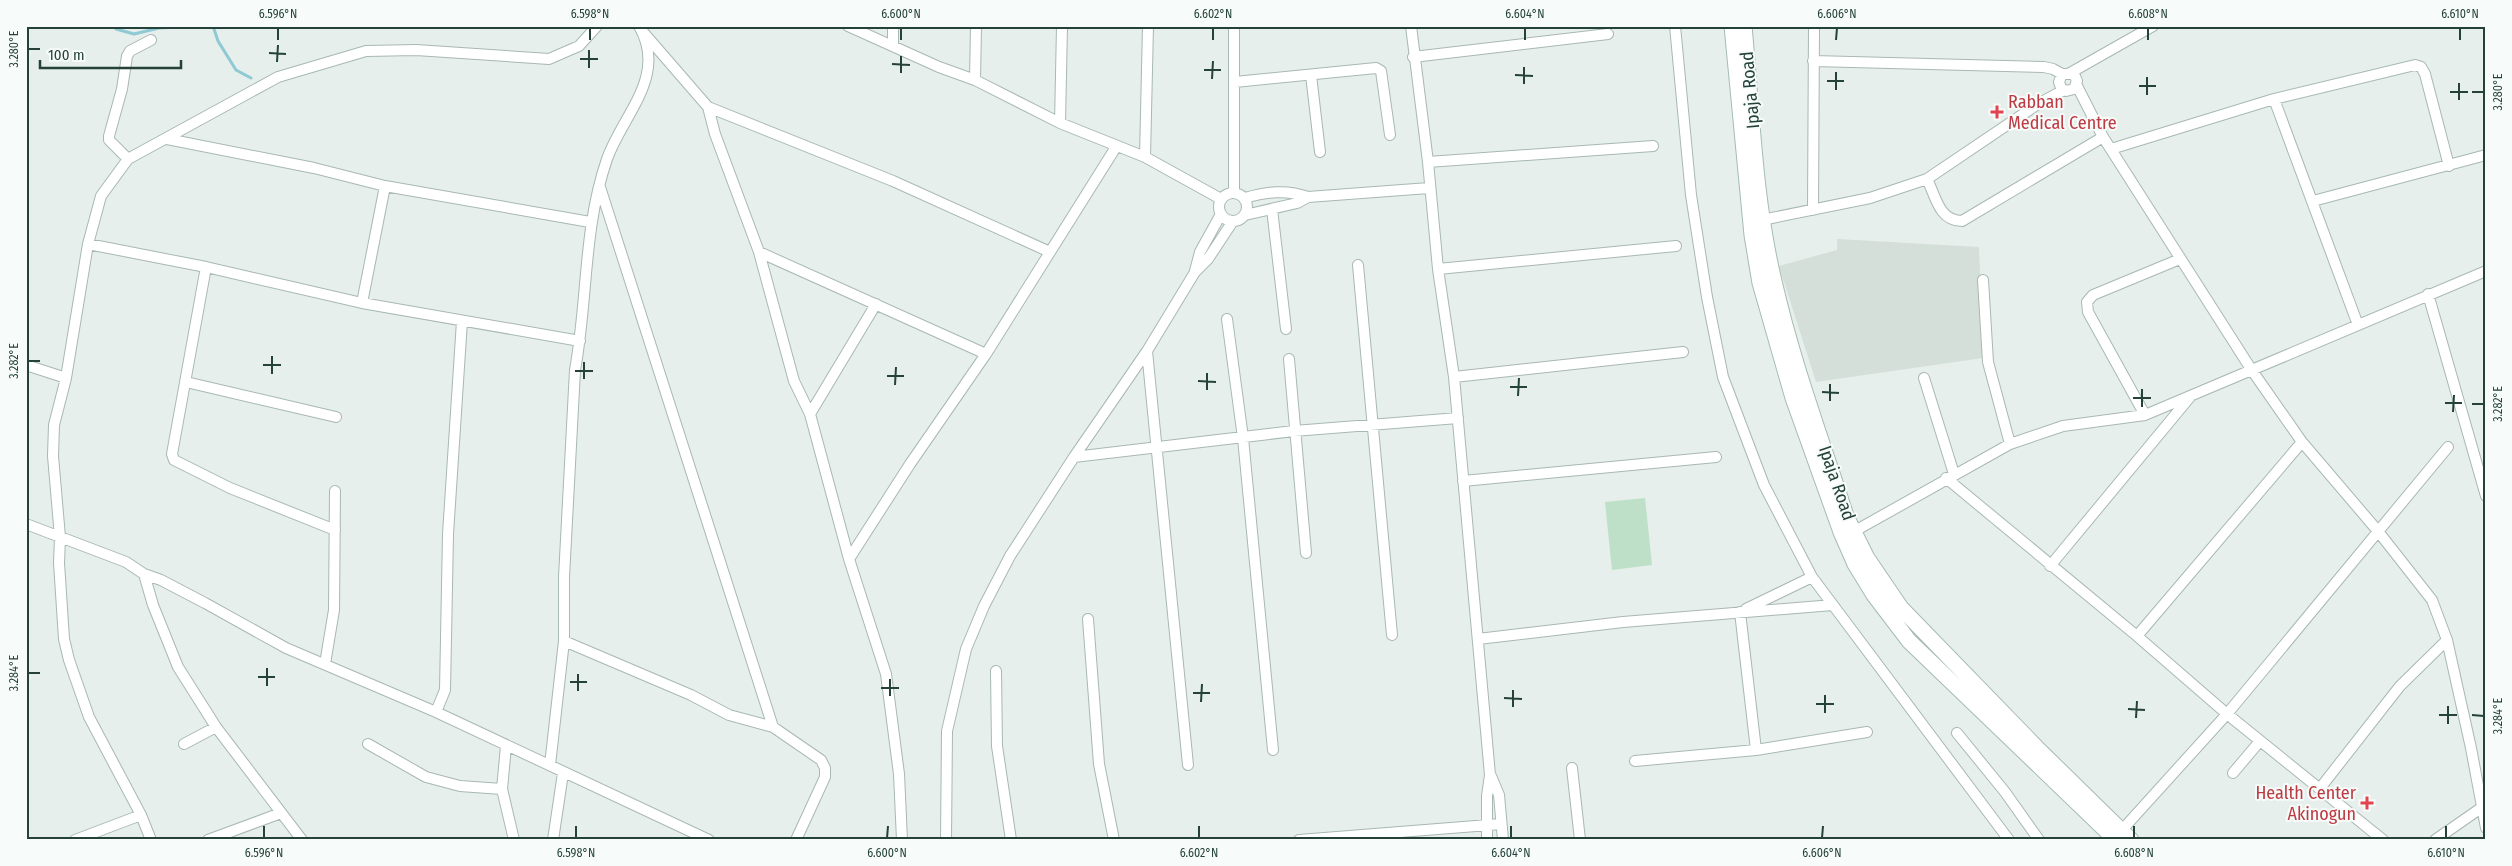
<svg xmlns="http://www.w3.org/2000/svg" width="2512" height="866" viewBox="0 0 2512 866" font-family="'Fira Sans Condensed',sans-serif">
  <rect width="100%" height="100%" fill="#e6efeb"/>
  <path fill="#d4dfda" d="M1837,239L1979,247L1983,358L1816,382L1779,266L1837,250Z"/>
  <path fill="#bfe0c8" d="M1645,498L1652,565L1612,570L1605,502Z"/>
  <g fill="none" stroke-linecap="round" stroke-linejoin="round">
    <path stroke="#8ec9d4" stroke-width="3" d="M114,26L116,29L134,34L159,28L200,26
      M213,26L218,41L236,70L251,78"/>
    <g stroke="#a8b8b2" stroke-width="12">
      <path id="street" d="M848,26L939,67L975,80L1060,123L1145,157L1221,199
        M1411,26L1428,162L1438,269L1454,377L1490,775L1487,796V840
        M1675,26L1691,195L1707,297L1723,377L1764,485L1812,577L2009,840
        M643,32L708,107L715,134L759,252L794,381L810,414L849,559L886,674L899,774L902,840
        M893,45V26
        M1413,57L1608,34
        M1813,61L2044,67L2053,69L2062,74H2074L2077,81L2074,89L2066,91L2061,88L2059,82L2062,74
        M2070,73L2153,26
        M1311,75L1320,152
        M975,80L976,26
        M1235,82L1376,68L1381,71L1390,135
        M2077,86L2103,137L2251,369L2302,442L2377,530L2432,600L2447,640L2471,748L2486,828
        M2274,99L2358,325
        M708,107L893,181L1050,252
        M1060,123L1062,26
        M167,139L314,168L385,186L590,222
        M2111,149L2274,99L2415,65L2421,67L2425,74L2449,166
        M1145,157L1148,26
        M128,159L109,140V136L122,89L127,56L130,51L151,40
        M1428,162L1653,146
        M1927,179C1936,197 1939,221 1962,221L2103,137
        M600,187L773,727
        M1234,193V26
        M1219 207a14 14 0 1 1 28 0a14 14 0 1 1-28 0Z
        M1245,198C1266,192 1286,189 1308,197L1429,188
        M2313,201L2486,155
        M1272,209L1286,329
        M1813,210L1814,26
        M1245,215L1297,203L1308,197
        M1762,220L1870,198L1927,179L2038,104L2064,90
        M88,244L206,267L362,303L580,341
        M759,252L986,354
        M1358,265L1392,635
        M206,267L172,454L174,460L230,488L335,530
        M1438,269L1676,246
        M1195,271L1200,252L1221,214
        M1983,280L1988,362L2010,444
        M2428,294L2486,496
        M362,303L385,186
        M1227,319L1243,438L1273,750
        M1147,351L1188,765
        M1289,359L1306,553
        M26,365L66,378
        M1454,377L1683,352
        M1924,378L1954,474
        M186,382L336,417
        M810,414L876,304
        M2145,415L2088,312L2087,302L2093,295L2180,259
        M1074,457L1294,431L1458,418
        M1946,478L2137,636L2227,714L2383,840
        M1463,481L1716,457
        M26,524L126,562L144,574L161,580L205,603L286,648L436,712L709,840
        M1853,532L2010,444L2063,426L2145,415L2486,271
        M849,559L910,464L986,354L1116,147
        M2050,566L2190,397
        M144,574L153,605L178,667L216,727L302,840
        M1746,609L1812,577
        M1740,612L1756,750
        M1088,619L1099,764L1114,840
        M2137,636L2302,442
        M1478,639L1623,622L1833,605
        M564,641L691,695L729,715L773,727L821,760L825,768V777L796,840
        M325,664L334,610L335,491
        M996,671L997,746L1011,840
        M436,712L445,690L448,534L462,321
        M1957,733L2005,792L2039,840
        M184,744L216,727
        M368,744L426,777L460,786L502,789
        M506,746L502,789L514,840
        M1635,761L1756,750L1867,732
        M550,765L564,641V577L575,370C588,298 583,229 607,159C623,114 668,76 639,26
        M1572,768L1580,840
        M2233,773L2260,741
        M1491,776L1499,795L1503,840
        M2321,787L2400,686L2447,640
        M2122,830L2227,714L2448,447
        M75,840L141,815
        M151,840L141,815L89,717L69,660L64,639L59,563L60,537L53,456L54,425L66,378L88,244L101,196L128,159L278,77L366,51L416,50L549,59L579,46L597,26
        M208,840L281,813
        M553,840L563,773
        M946,840L947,731L966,649L984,606L1010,556L1074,457L1147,351L1195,272L1208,259L1233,221
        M1299,840L1501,824
        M2435,840L2481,808"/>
    </g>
    <g stroke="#a4bbb3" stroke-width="17">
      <path id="secondary" d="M1732,26L1752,235L1760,283L1793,398L1841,532L1855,564L1874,595L1909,641L2116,840
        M1744,26C1752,111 1754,198 1774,281C1792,361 1821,438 1846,516L1867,558L1901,608L2038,749L2131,840"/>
    </g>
    <use href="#street" stroke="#fff" stroke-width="10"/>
    <use href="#secondary" stroke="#fff" stroke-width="15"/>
  </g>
  <path fill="none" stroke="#24423a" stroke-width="2" d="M278,40V28M590,40V28M901,40V28M1213,40V28M1525,40V28M1836,40L1837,28M2148,40V28M2460,40V28M28,49H40M269,53L286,54M580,59H598M277,62L278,45M892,64L910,65M589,68V50M1204,70H1221M901,73V56M1515,75L1533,76M1212,79L1213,61M1827,81H1844M1524,84V67M2139,86H2156M1836,90V72M2450,92H2468M2472,92H2484M2147,95V77M2459,100V83M28,361H40M263,365H281M575,371H593M272,374V356M887,376H904M584,379V362M1198,381L1216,382M895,385L896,367M1510,387H1527M1207,390V373M1822,392L1839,393M1518,396L1519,378M2133,398H2151M1830,401V384M2445,403H2462M2472,404H2484M2142,407V389M2453,412L2454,395M28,673H40M258,677H275M570,682H587M267,686V668M881,688H899M578,691V674M1193,693H1210M890,696V679M1504,698L1522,699M1201,702L1202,684M1816,704H1834M1513,707V690M2128,709L2145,710M1825,713V695M2439,715H2457M2472,715L2484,716M2136,718L2137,701M2448,724V706M264,838V826M576,838V826M887,838L888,826M1199,838V826M1511,838V826M1822,838L1823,826M2134,838V826M2446,838V826"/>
  <g fill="#e0444e" stroke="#f7fbf9" stroke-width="2">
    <path d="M1994.5 104.5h5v5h5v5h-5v5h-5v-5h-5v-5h5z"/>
    <path d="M2364.5 795.5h5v5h5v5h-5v5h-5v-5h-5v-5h5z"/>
  </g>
  <g text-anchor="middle" stroke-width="4" stroke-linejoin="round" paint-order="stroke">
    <g font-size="18" fill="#24423a" stroke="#f7fbf9">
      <text transform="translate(1750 90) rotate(-95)" y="6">Ipaja Road</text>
      <text transform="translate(1837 483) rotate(71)" y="6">Ipaja Road</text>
    </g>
    <g font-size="18" fill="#be3a42" stroke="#f7fbf9" text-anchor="start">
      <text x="2008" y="108">Rabban<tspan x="2008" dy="21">Medical Centre</tspan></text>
      <text x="2356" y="799" text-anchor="end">Health Center<tspan x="2356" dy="21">Akinogun</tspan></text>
    </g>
  </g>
  <rect width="2512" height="866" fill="none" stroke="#f7fbf9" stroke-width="55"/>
  <path d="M40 60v8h141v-8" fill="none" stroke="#24423a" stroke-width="2.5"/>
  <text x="48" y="60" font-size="15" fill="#24423a" stroke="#f7fbf9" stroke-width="4" paint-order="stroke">100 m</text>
  <rect x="28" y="28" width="2456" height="810" fill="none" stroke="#24423a" stroke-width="2"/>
  <g font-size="12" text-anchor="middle" fill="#24423a">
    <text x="278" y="18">6.596°N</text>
    <text x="590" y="18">6.598°N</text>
    <text x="901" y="18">6.600°N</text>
    <text x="1213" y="18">6.602°N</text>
    <text x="1525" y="18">6.604°N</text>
    <text x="1837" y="18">6.606°N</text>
    <text x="2148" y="18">6.608°N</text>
    <text x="2460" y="18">6.610°N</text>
    <text transform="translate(14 49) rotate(-90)" y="4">3.280°E</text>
    <text transform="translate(2498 92) rotate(-90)" y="4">3.280°E</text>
    <text transform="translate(14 361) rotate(-90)" y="4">3.282°E</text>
    <text transform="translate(2498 404) rotate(-90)" y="4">3.282°E</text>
    <text transform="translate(14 673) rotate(-90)" y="4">3.284°E</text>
    <text transform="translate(2498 716) rotate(-90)" y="4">3.284°E</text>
    <text x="264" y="857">6.596°N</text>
    <text x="576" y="857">6.598°N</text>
    <text x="887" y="857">6.600°N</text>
    <text x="1199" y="857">6.602°N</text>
    <text x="1511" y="857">6.604°N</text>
    <text x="1822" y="857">6.606°N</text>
    <text x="2134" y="857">6.608°N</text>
    <text x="2446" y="857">6.610°N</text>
  </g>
</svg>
